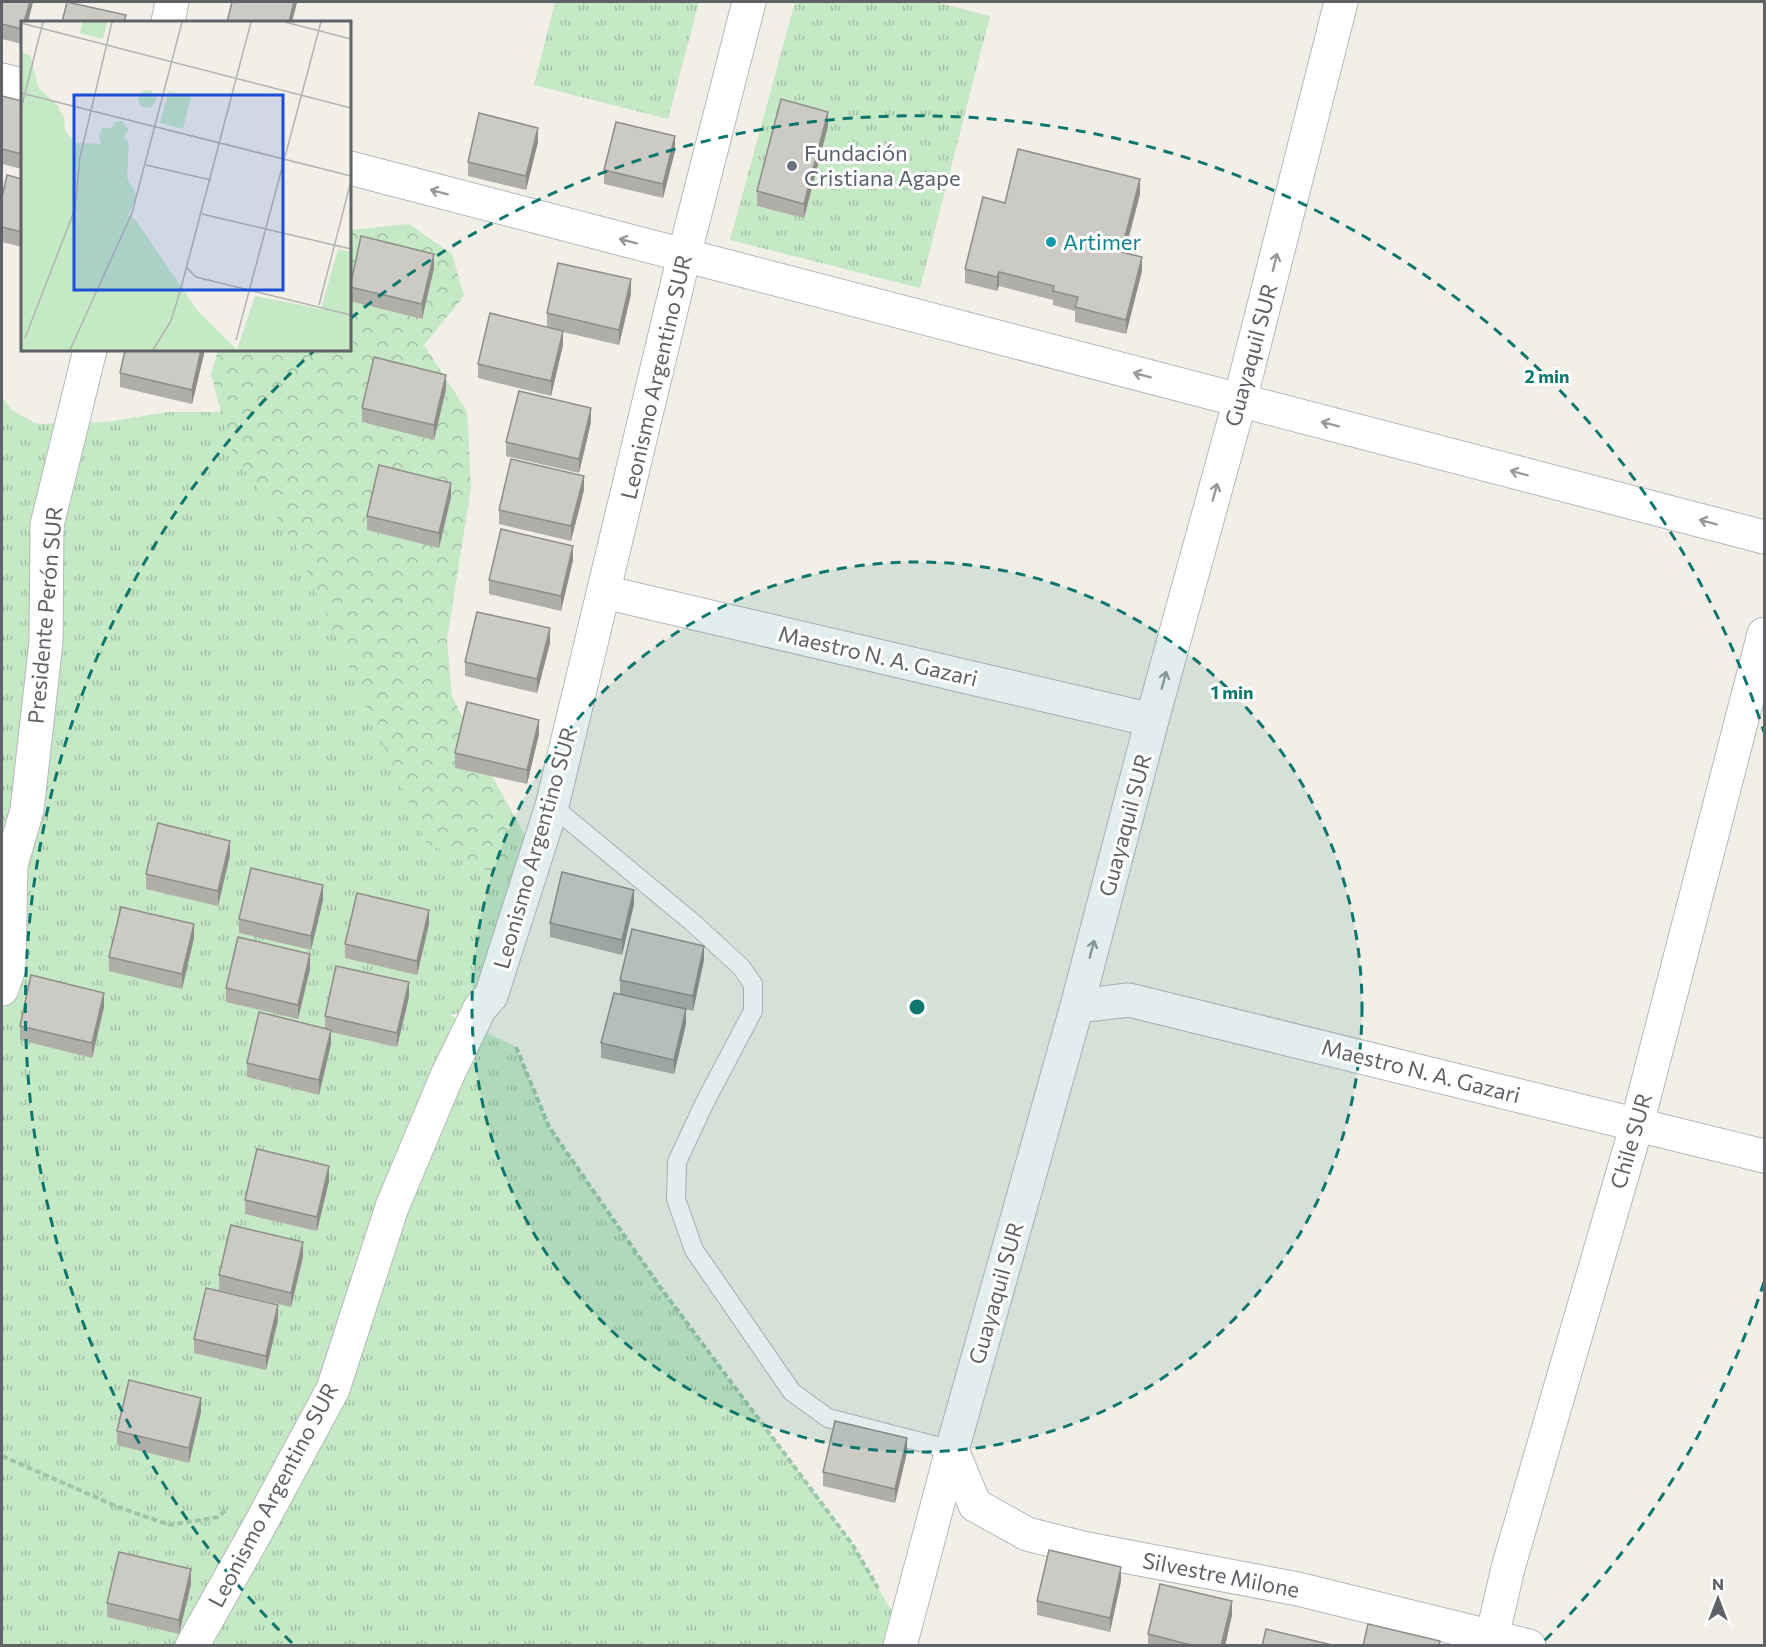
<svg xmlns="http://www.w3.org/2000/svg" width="1766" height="1647" viewBox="0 0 1766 1647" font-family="Commissioner,sans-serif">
  <defs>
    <pattern id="grass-tufts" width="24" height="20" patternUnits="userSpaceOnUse" patternTransform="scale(1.5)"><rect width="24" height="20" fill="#c5e8c5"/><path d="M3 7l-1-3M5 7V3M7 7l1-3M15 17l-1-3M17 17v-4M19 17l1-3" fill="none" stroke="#a3c0a4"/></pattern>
    <pattern id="forest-crowns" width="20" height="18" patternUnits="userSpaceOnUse" patternTransform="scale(1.5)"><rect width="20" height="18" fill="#c5e8c5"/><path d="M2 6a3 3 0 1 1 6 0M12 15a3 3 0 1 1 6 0" fill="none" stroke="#a3c0a4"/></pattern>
  </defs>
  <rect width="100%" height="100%" fill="#f1efe8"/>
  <path fill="url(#grass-tufts)" d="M555,2H699L668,119L534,85Z
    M795,2H936L990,16L920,288L730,240Z
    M2,398L13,411L37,424L106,422L168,412H260L320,466L536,855L480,1008L450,1015L516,1047L549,1127L660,1287L852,1544L912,1645H2Z"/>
  <path fill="url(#forest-crowns)" d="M409,224L452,254L464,296L424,345L467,411L471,488L447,639L452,696L514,822L507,880L427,844L295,544L230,447L211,374L218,350H350V230Z"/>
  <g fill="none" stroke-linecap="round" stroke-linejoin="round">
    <g stroke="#b5b8bc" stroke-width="20">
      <path id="lane" d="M552,806L692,922L741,967L753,984V1011L705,1102L677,1162L676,1199L694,1250L792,1392L828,1418L952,1450"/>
    </g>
    <g stroke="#b5b8bc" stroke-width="35">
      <path id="street" d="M168,22L172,2
        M2,80L22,85
        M350,168L1764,537
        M604,592L1152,720
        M2,989L9,968L11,865L27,810L46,642L47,525L90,350
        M1077,1006L1129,1000L1764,1156
        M952,1450L975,1505L1027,1534L1087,1549L1298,1589L1529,1646
        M192,1646L256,1532L333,1389L392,1207L447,1076L480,1008L491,996L552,806L684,256L749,2
        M900,1646L952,1450L1077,1006L1152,720L1240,400L1341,2
        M1490,1646L1508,1568L1637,1124L1764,634"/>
    </g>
    <path stroke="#9cc7a9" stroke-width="4" stroke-dasharray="6 3" stroke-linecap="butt" d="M516,1047L549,1127L660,1287L852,1544L878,1588
      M2,1456L118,1507L170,1525L218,1517L226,1510"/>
    <use href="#lane" stroke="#fff" stroke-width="18"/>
    <use href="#street" stroke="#fff" stroke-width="33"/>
  </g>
  <path fill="#afaea9" d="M2,2H33L28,22H22V44L2,39Z
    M2,96L22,101V169L2,164Z
    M828,126L804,218L757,206V191Z
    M538,142L526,190L468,176V162Z
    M675,151L663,198L604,184V170Z
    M22,179V247L2,242V197Z
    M1140,194L1125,253L1142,271L1126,334L1075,322V311L1053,305V300L999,286L997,291L965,283V269L1005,203Z
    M434,268L422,319L350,301V284Z
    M631,294L619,345L563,332V345L551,396L478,378V364L547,327V313Z
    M204,350V354L192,404L120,387V373Z
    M446,389L434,440L362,422V408Z
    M591,422L579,473L506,456V442Z
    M584,490L571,541L499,524V510Z
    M451,497L439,548L367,530V516Z
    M573,560L561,611L489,594V580Z
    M550,643L537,693L465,676V662Z
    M539,734L527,784L455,768V753Z
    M230,855L218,906L146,889V874Z
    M323,900L311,950L239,933V919Z
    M634,904L622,955L550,937V923Z
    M429,924L417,975L345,958V944Z
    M194,938L182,989L109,971V957Z
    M704,960L693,1011L620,994V980Z
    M310,969L298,1019L226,1002V988Z
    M409,997L397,1047L331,1032V1044L319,1095L247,1077V1063L325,1028V1016Z
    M104,1007L92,1058L20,1040V1026Z
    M686,1024L674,1074L601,1058V1043Z
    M329,1181L317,1231L245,1214V1200Z
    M303,1257L291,1307L219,1290V1275Z
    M278,1320L266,1370L194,1353V1339Z
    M201,1412L189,1463L117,1445V1431Z
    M907,1452L895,1503L823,1486V1472Z
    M1121,1581L1110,1632L1037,1615V1601Z
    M191,1584L179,1634L107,1617V1603Z
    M1232,1615L1225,1646H1148V1634Z"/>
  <path fill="#8f8d8a" d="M30,2H33L28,22H24Z
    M294,2H297V3L292,22H289Z
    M828,112V126L804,218V204Z
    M538,128V142L526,190V176Z
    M675,136V151L663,198V184Z
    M1140,179V194L1121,266V252Z
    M434,254V268L422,319V304Z
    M1142,257V271L1126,334V320Z
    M999,272V286L997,291V277Z
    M631,279V294L619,345V330Z
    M563,331V345L551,396V381Z
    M201,350H204V354L192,404V390Z
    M446,375V389L434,440V425Z
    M591,408V422L579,473V459Z
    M584,476V490L571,541V526Z
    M451,483V497L439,548V533Z
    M573,546V560L561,611V596Z
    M550,628V643L537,693V679Z
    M539,720V734L527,784V770Z
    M230,841V855L218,906V891Z
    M323,885V900L311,950V936Z
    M634,890V904L622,955V940Z
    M429,910V924L417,975V961Z
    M194,924V938L182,989V974Z
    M704,946V960L693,1011V996Z
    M310,954V969L298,1019V1005Z
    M409,982V997L397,1047V1033Z
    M104,993V1007L92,1058V1043Z
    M686,1009V1024L674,1074V1060Z
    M331,1030V1044L319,1095V1080Z
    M329,1166V1181L317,1231V1217Z
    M303,1242V1257L291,1307V1293Z
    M278,1305V1320L266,1370V1356Z
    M201,1398V1412L189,1463V1448Z
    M907,1438V1452L895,1503V1489Z
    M1121,1567V1581L1110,1632V1618Z
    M191,1569V1584L179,1634V1620Z
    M1232,1601V1615L1225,1646H1221Z"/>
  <path fill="#cccac5" stroke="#8f8d8a" stroke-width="1.5" d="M2,2H30L24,22H22V29L2,24Z
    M67,2L126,15L124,22H62Z
    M232,2H294L289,22H227Z
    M2,96L22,101V154L2,149Z
    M781,99L828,112L804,204L757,191Z
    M479,113L538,128L526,176L468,162Z
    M616,122L675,136L663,184L604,170Z
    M1018,149L1140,179L1121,252L1142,257L1126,320L1075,307L1078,297L1053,291L1054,286L999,272L997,277L965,269L983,197L1005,203Z
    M7,175L22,179V232L2,227V197Z
    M361,236L434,254L422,304L350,287Z
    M558,263L631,279L619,330L547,313Z
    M490,313L563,331L551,381L478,364Z
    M125,350H201L192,390L120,373Z
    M374,357L446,375L434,425L362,408Z
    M519,391L591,408L579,459L506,442Z
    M511,459L584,476L571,526L499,510Z
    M379,465L451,483L439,533L367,516Z
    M501,529L573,546L561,596L489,580Z
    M477,612L550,628L537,679L465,662Z
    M467,702L539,720L527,770L455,753Z
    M158,823L230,841L218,891L146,874Z
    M251,868L323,885L311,936L239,919Z
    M562,872L634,890L622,940L550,923Z
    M357,893L429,910L417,961L345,944Z
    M121,907L194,924L182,974L109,957Z
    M632,929L704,946L693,996L620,980Z
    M238,937L310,954L298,1005L226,988Z
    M336,966L409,982L397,1033L325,1016Z
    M31,975L104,993L92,1043L20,1026Z
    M614,993L686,1009L674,1060L601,1043Z
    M259,1012L331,1030L319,1080L247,1063Z
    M257,1149L329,1166L317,1217L245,1200Z
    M231,1225L303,1242L291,1293L219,1275Z
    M206,1288L278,1305L266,1356L194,1339Z
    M129,1380L201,1398L189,1448L117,1431Z
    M835,1421L907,1438L895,1489L823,1472Z
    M1049,1550L1121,1567L1110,1618L1037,1601Z
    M119,1552L191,1569L179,1620L107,1603Z
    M1160,1584L1232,1601L1221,1646H1195L1148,1634Z
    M1368,1624L1440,1641L1439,1646H1363Z
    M1266,1629L1336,1646H1262Z"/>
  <defs><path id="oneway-shaft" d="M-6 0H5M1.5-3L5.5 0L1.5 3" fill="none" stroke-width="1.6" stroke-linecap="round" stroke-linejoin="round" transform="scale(1.5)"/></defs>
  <g stroke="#979a9d">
    <use href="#oneway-shaft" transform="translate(439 192) rotate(-165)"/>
    <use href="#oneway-shaft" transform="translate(628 241) rotate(-165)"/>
    <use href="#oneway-shaft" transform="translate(1275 262) rotate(-76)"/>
    <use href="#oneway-shaft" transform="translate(1142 375) rotate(-165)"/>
    <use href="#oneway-shaft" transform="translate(1330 424) rotate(-165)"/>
    <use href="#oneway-shaft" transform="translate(1519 473) rotate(-165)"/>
    <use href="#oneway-shaft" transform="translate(1215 492) rotate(-75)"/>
    <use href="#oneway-shaft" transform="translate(1708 522) rotate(-165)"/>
    <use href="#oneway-shaft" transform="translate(1164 680) rotate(-75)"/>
    <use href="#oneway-shaft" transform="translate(1092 949) rotate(-75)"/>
  </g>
  <circle cx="917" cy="1007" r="445" fill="#0f766e" fill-opacity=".12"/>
  <g fill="none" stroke="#0f766e" stroke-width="3" stroke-dasharray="10 8">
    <circle cx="917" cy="1007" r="445"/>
    <path d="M1764 1282A891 891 0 0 1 1542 1643M292 1643A891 891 0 0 1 315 350M350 319A891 891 0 0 1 1764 732"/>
  </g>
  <circle fill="#6b7280" stroke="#fff" stroke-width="2" cx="792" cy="166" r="6"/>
  <circle fill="#0f9aa8" stroke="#fff" stroke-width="2" cx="1051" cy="242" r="6"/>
  <g text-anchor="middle" stroke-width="6" stroke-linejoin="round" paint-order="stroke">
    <g font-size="22" fill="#5b616d" stroke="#fff" text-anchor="start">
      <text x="804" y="161">Fundación<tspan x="804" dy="25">Cristiana Agape</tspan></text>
    </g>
    <g font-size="22" fill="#0d838f" stroke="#fff" text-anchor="start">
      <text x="1063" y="250">Artimer</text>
    </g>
    <g font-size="22" fill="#5f6368" stroke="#fff">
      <text transform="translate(1251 355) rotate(-75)" y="8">Guayaquil SUR</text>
      <text transform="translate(656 377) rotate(-77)" y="8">Leonismo Argentino SUR</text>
      <text transform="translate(45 615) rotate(-85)" y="8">Presidente Perón SUR</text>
      <text transform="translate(878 656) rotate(13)" y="8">Maestro N. A. Gazari</text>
      <text transform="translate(1125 825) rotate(-75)" y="8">Guayaquil SUR</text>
      <text transform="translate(535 848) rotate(-74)" y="8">Leonismo Argentino SUR</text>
      <text transform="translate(1421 1071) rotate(14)" y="8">Maestro N. A. Gazari</text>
      <text transform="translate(1631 1141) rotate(-74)" y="8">Chile SUR</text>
      <text transform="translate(996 1293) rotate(-74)" y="8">Guayaquil SUR</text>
      <text transform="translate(273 1495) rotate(-62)" y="8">Leonismo Argentino SUR</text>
      <text transform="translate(1221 1575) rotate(11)" y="8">Silvestre Milone</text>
    </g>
  </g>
  <g transform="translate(21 21)">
    <rect width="330" height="330" fill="#f1efe8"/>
    <path d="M61,1H86L82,18L59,12ZM0,31L9,34L17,66L36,84L43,96L44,109L54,122L84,123L91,129L116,175L107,194L114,198L176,289L216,329L234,275L300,288L317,228L330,231V329H0ZM117 78a9 9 0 1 1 18 0a9 9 0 1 1-18 0ZM148,70L170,76L162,108L139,102Z" fill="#c5e8c5"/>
    <path d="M101,100L108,109L103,115L108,122L106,156L113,178L104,174L78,118L81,107H91L94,101Z" fill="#c5e8c5"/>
    <path fill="none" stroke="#b3b3b1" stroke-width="1.5" d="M264,1L330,18M0,2L330,87M0,72L330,155M0,88L22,1M125,144L190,159M181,193L330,228M166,247L175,256L330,294M298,284L330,160M4,317L54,188L59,136L91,1M215,319L300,1M49,329L111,192L161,1M132,329L150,300L160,267L230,1"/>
    <path fill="#1d4ed8" fill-opacity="0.15" stroke="#1d4ed8" stroke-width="3" d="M53,74H262V269H53Z"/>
    <rect width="330" height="330" fill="none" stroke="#5f6368" stroke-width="3"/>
  </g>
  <circle cx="917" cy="1007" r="9" fill="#0f766e" stroke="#fff" stroke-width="3"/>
  <g font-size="18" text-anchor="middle" font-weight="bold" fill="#0f766e" stroke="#fff" stroke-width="6" stroke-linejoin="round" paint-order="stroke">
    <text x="1547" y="383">2 min</text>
    <text x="1232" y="699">1 min</text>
  </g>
  <rect width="1766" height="1647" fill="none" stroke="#5f6368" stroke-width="6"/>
  <g transform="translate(1718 1599)" stroke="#ffffff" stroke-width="4.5" paint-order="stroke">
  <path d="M0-4.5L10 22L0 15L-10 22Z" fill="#5f6368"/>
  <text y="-9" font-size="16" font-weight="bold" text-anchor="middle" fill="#5f6368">N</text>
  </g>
</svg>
